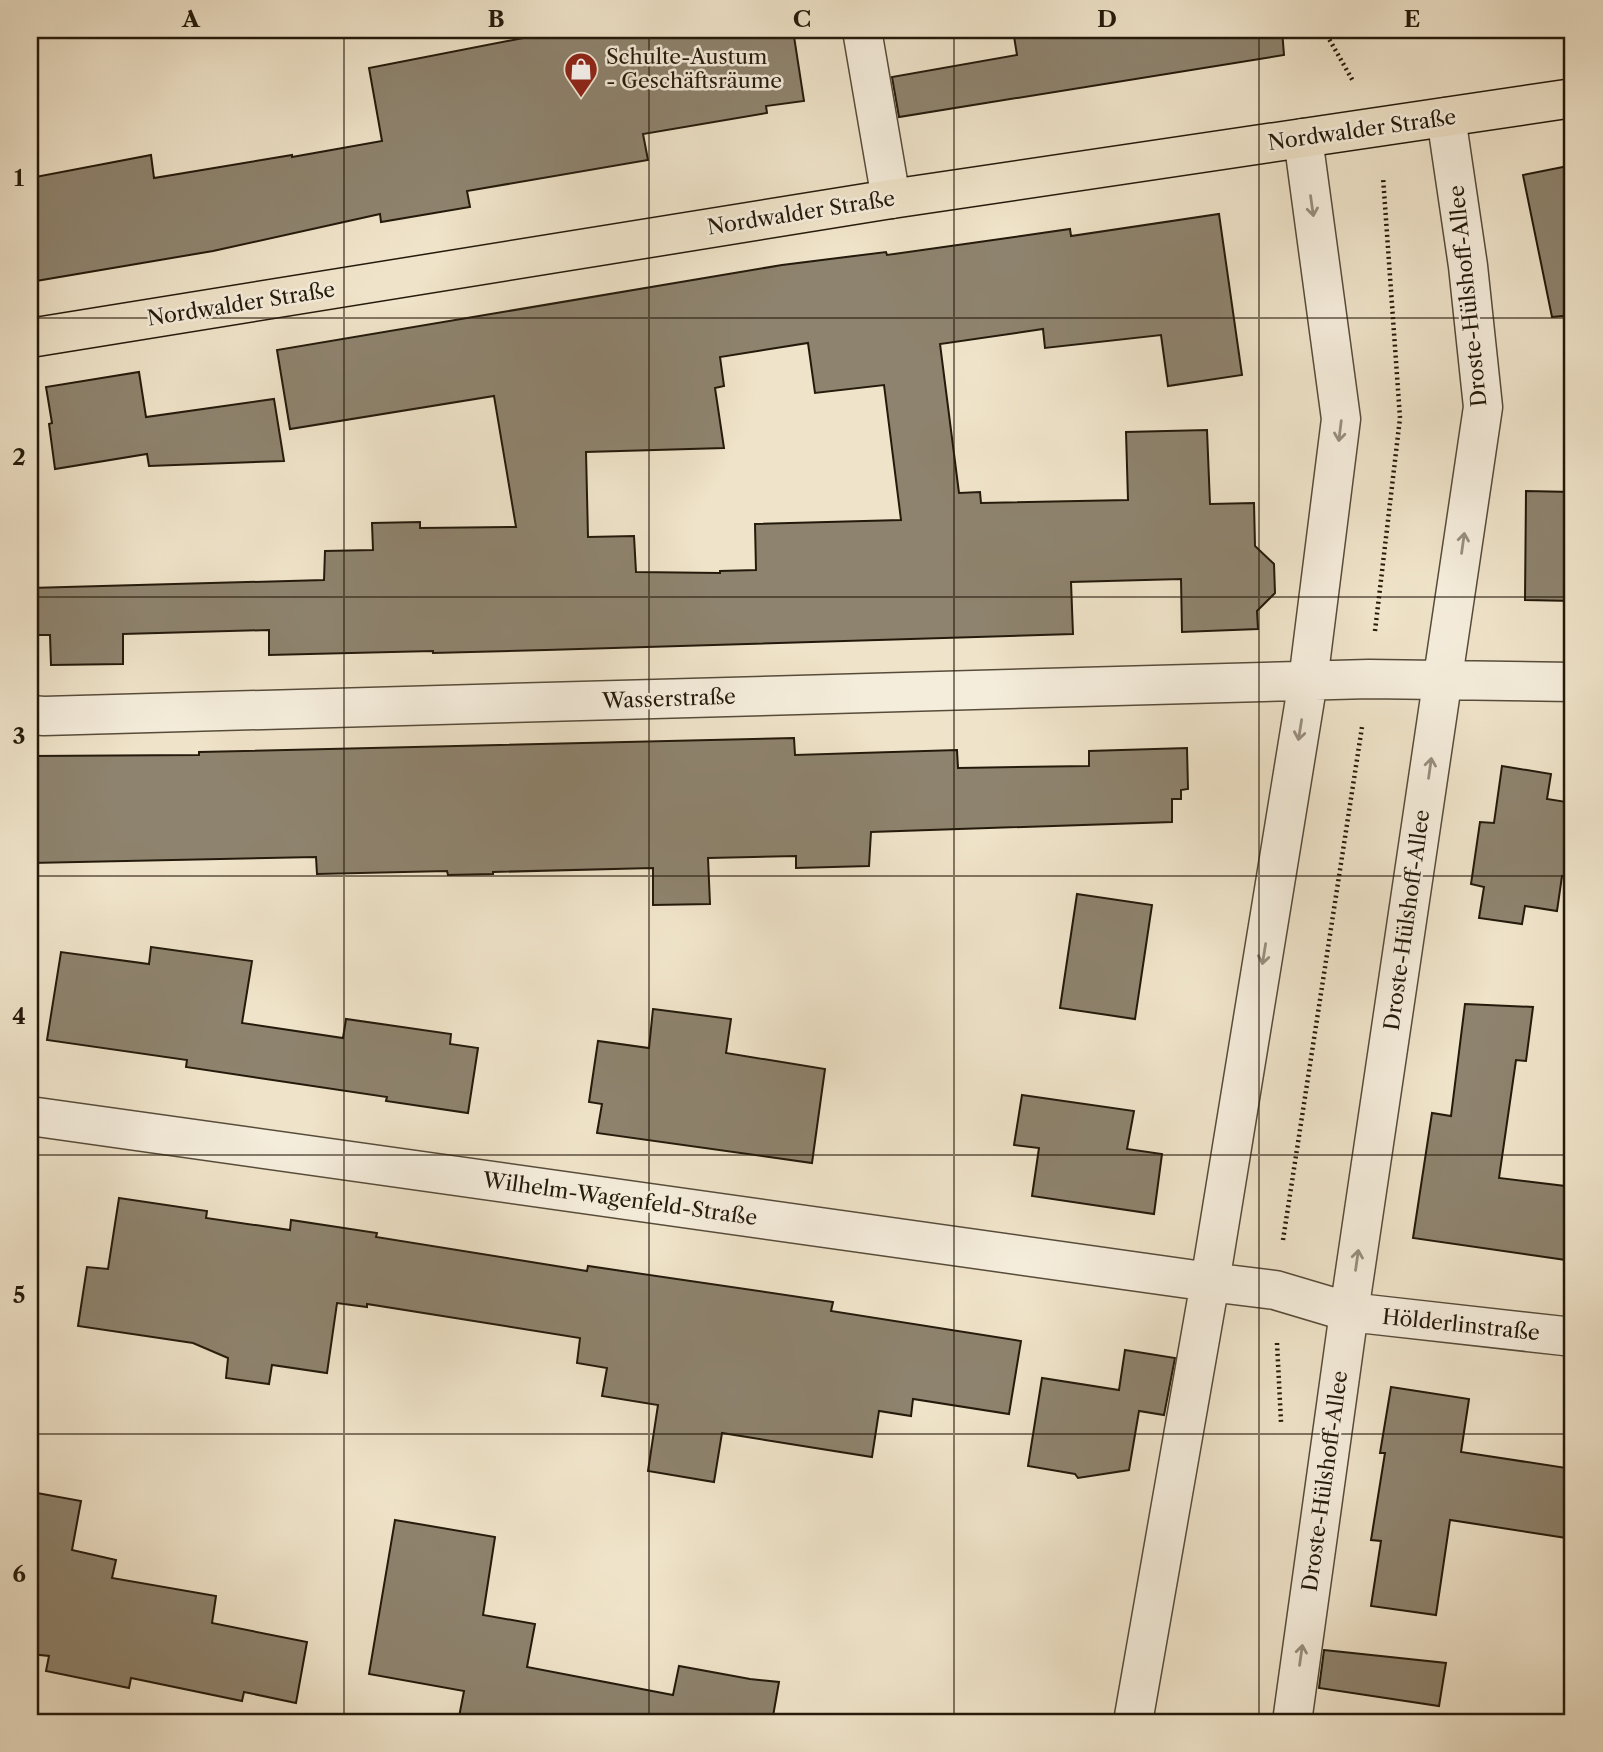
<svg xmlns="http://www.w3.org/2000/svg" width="1603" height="1752" viewBox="0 0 1603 1752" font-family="'Libre Caslon Text',serif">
  <rect width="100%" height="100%" fill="#efe3c9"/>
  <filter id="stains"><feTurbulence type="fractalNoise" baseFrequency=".00286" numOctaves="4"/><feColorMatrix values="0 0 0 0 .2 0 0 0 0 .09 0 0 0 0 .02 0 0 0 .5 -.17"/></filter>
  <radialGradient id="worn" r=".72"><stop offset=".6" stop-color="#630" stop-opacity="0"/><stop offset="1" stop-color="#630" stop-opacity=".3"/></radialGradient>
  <path fill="#8e836e" stroke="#241a0b" stroke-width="2" fill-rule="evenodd" d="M564,30H793L804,101L766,106L767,113L643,134L648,160L467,191L470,207L381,222L380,214L213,251L30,282V178L151,155L154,178L292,155V157L382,141L369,68Z
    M1013,30H1282L1284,55L899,117L892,77L1017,55Z
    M1573,165V315L1552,317L1523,175Z
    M1219,214L1242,375L1168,386L1161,335L1045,348L1043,329L940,344L959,493L980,492L981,503L1128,500L1126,432L1207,430L1210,504L1254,503L1255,546L1274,564L1275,593L1257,611L1258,629L1182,632L1181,579L1071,582L1073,634L546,650L433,653V651L269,655V630L123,634V664L51,665L50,635H30V588L324,580L325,551L373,550L372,523L420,522V528L516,527L494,396L290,429L277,350L782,265L886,252L887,255L1070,229L1071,236ZM808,343L815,393L884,385L901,520L755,524L756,570L720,571V573L636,572L634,536L588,537L586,452L724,448L715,388L724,386L720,357Z
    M139,372L146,417L274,399L284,461L149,466L147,454L55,469L49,424L52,423L46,387Z
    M1526,491L1573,492V601L1525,600Z
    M794,738L795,755L957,750L958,768L1089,766V751L1187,748L1188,789L1181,790V799H1172V822L871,832L869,866L796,868V856L708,858L710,904L653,905V868L493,872V874L448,875L447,871L317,874L316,857L31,863L30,756L199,755V752Z
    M1502,766L1551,774L1547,799L1573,803V878L1562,876L1557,911L1525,906L1522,924L1479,918L1484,887L1471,884L1480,822L1494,823Z
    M1077,894L1152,905L1135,1019L1060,1008Z
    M151,947L252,961L242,1023L343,1038L346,1019L451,1034L450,1044L478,1048L468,1113L386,1101L387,1097L186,1067L187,1060L47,1040L61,952L149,964Z
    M1465,1004L1533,1007L1526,1061L1516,1060L1499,1178L1573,1187V1261L1413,1238L1432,1113L1451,1116Z
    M653,1009L731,1019L726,1053L825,1069L812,1163L597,1133L602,1104L589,1102L598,1041L649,1048Z
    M1022,1095L1134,1111L1127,1149L1162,1154L1154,1214L1032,1196L1039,1148L1014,1145Z
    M119,1198L207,1211L206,1218L290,1230L291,1220L377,1233L376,1237L587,1271L588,1266L833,1302L831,1311L1021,1341L1009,1414L913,1399L911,1416L879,1411L872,1457L722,1433L714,1482L648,1471L658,1405L602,1396L607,1368L577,1363L580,1338L367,1304V1307L337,1303L327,1373L272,1365L269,1384L226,1378L228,1358L193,1343L78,1326L87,1267L108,1269Z
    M1125,1350L1175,1358L1164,1415L1139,1411L1129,1470L1078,1478L1075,1474L1028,1466L1042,1378L1119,1390Z
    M1391,1387L1469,1399L1461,1452L1573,1469V1539L1450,1520L1436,1615L1371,1606L1381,1541L1371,1540L1385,1453H1380Z
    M37,1493L81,1501L72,1550L116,1560L112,1578L216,1596L212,1623L307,1642L296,1703L244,1692L242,1701L131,1678L129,1688L46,1671L49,1656L30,1654V1530Z
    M395,1520L495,1537L483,1615L535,1624L527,1667L673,1695L679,1666L750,1679L779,1682L772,1722H458L464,1691L369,1674Z
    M1324,1650L1446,1663L1439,1706L1319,1688Z"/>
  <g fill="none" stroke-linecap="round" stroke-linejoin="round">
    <g stroke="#574c3a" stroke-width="41">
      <path id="minor" d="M862,30L891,199
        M30,715L44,716L1369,679L1573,682
        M30,1116L1210,1282L1275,1290L1349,1312L1573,1337
        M1133,1722L1210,1282L1308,681L1341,419L1303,138
        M1292,1722L1349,1312L1483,407L1468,266L1446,117"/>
    </g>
    <g stroke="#241a0b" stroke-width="41">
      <path id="major" d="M30,338L891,199L1573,98"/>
    </g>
    <path stroke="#241a0b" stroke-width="4.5" stroke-dasharray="2 3.5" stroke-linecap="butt" d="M1324,30L1353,81
      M1375,631L1400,418L1383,177
      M1283,1240L1362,727
      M1277,1343L1281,1422"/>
    <use href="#minor" stroke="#f5eddc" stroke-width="38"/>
    <use href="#major" stroke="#efe3c9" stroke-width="38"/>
  </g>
  <defs><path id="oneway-shaft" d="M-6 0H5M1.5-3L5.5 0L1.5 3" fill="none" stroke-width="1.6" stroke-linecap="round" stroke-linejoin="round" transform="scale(1.75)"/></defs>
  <g stroke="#978e7e">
    <use href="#oneway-shaft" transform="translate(1312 206) rotate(82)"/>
    <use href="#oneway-shaft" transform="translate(1340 431) rotate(97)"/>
    <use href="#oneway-shaft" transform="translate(1463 543) rotate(-82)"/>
    <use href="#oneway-shaft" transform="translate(1300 730) rotate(99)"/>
    <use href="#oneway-shaft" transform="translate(1430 768) rotate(-82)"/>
    <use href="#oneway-shaft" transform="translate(1264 954) rotate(99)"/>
    <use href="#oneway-shaft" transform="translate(1357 1260) rotate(-82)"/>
    <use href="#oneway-shaft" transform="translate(1301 1655) rotate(-82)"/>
  </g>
  <path fill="none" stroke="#241a0b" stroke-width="2" stroke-opacity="0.55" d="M344,30V1722M649,30V1722M954,30V1722M1259,30V1722M30,318H1573M30,597H1573M30,876H1573M30,1155H1573M30,1434H1573"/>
  <defs>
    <g id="shop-pin" transform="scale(1.75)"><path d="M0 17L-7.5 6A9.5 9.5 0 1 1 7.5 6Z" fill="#8f2418" stroke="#f5eddc"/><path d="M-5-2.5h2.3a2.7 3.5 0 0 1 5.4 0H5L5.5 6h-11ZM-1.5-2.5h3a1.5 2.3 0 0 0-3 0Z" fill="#fff"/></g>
  </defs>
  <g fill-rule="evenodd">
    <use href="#shop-pin" x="581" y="69"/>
  </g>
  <g text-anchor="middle" stroke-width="5" stroke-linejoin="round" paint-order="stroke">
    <g font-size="21" fill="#241a0b" stroke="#f5eddc" text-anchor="start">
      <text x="606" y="64">Schulte-Austum<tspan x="606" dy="24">- Geschäftsräume</tspan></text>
    </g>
    <g font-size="21" fill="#241a0b" stroke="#f5eddc">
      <text transform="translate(1362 130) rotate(-8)" y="7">Nordwalder Straße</text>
      <text transform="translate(801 213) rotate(-9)" y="7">Nordwalder Straße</text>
      <text transform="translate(1468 296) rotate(-96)" y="7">Droste-Hülshoff-Allee</text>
      <text transform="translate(241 304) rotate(-9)" y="7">Nordwalder Straße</text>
      <text transform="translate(669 699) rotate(-2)" y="7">Wasserstraße</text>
      <text transform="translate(1407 920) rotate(-82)" y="7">Droste-Hülshoff-Allee</text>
      <text transform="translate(620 1199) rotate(8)" y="7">Wilhelm-Wagenfeld-Straße</text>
      <text transform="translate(1461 1325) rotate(6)" y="7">Hölderlinstraße</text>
      <text transform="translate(1325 1481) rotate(-82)" y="7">Droste-Hülshoff-Allee</text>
    </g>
  </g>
  <rect width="1603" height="1752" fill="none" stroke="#efe3c9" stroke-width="77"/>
  <rect x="38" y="38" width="1526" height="1676" fill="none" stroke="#241a0b" stroke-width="2.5"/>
  <g font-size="23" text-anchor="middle" font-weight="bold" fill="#241a0b">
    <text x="191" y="27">A</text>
    <text x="496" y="27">B</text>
    <text x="802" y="27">C</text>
    <text x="1107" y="27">D</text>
    <text x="1412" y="27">E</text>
    <text x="19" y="186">1</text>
    <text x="19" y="465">2</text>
    <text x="19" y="744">3</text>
    <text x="19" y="1024">4</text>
    <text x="19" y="1303">5</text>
    <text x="19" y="1582">6</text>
  </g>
  <rect width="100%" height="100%" filter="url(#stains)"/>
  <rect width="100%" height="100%" fill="url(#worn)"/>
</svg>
